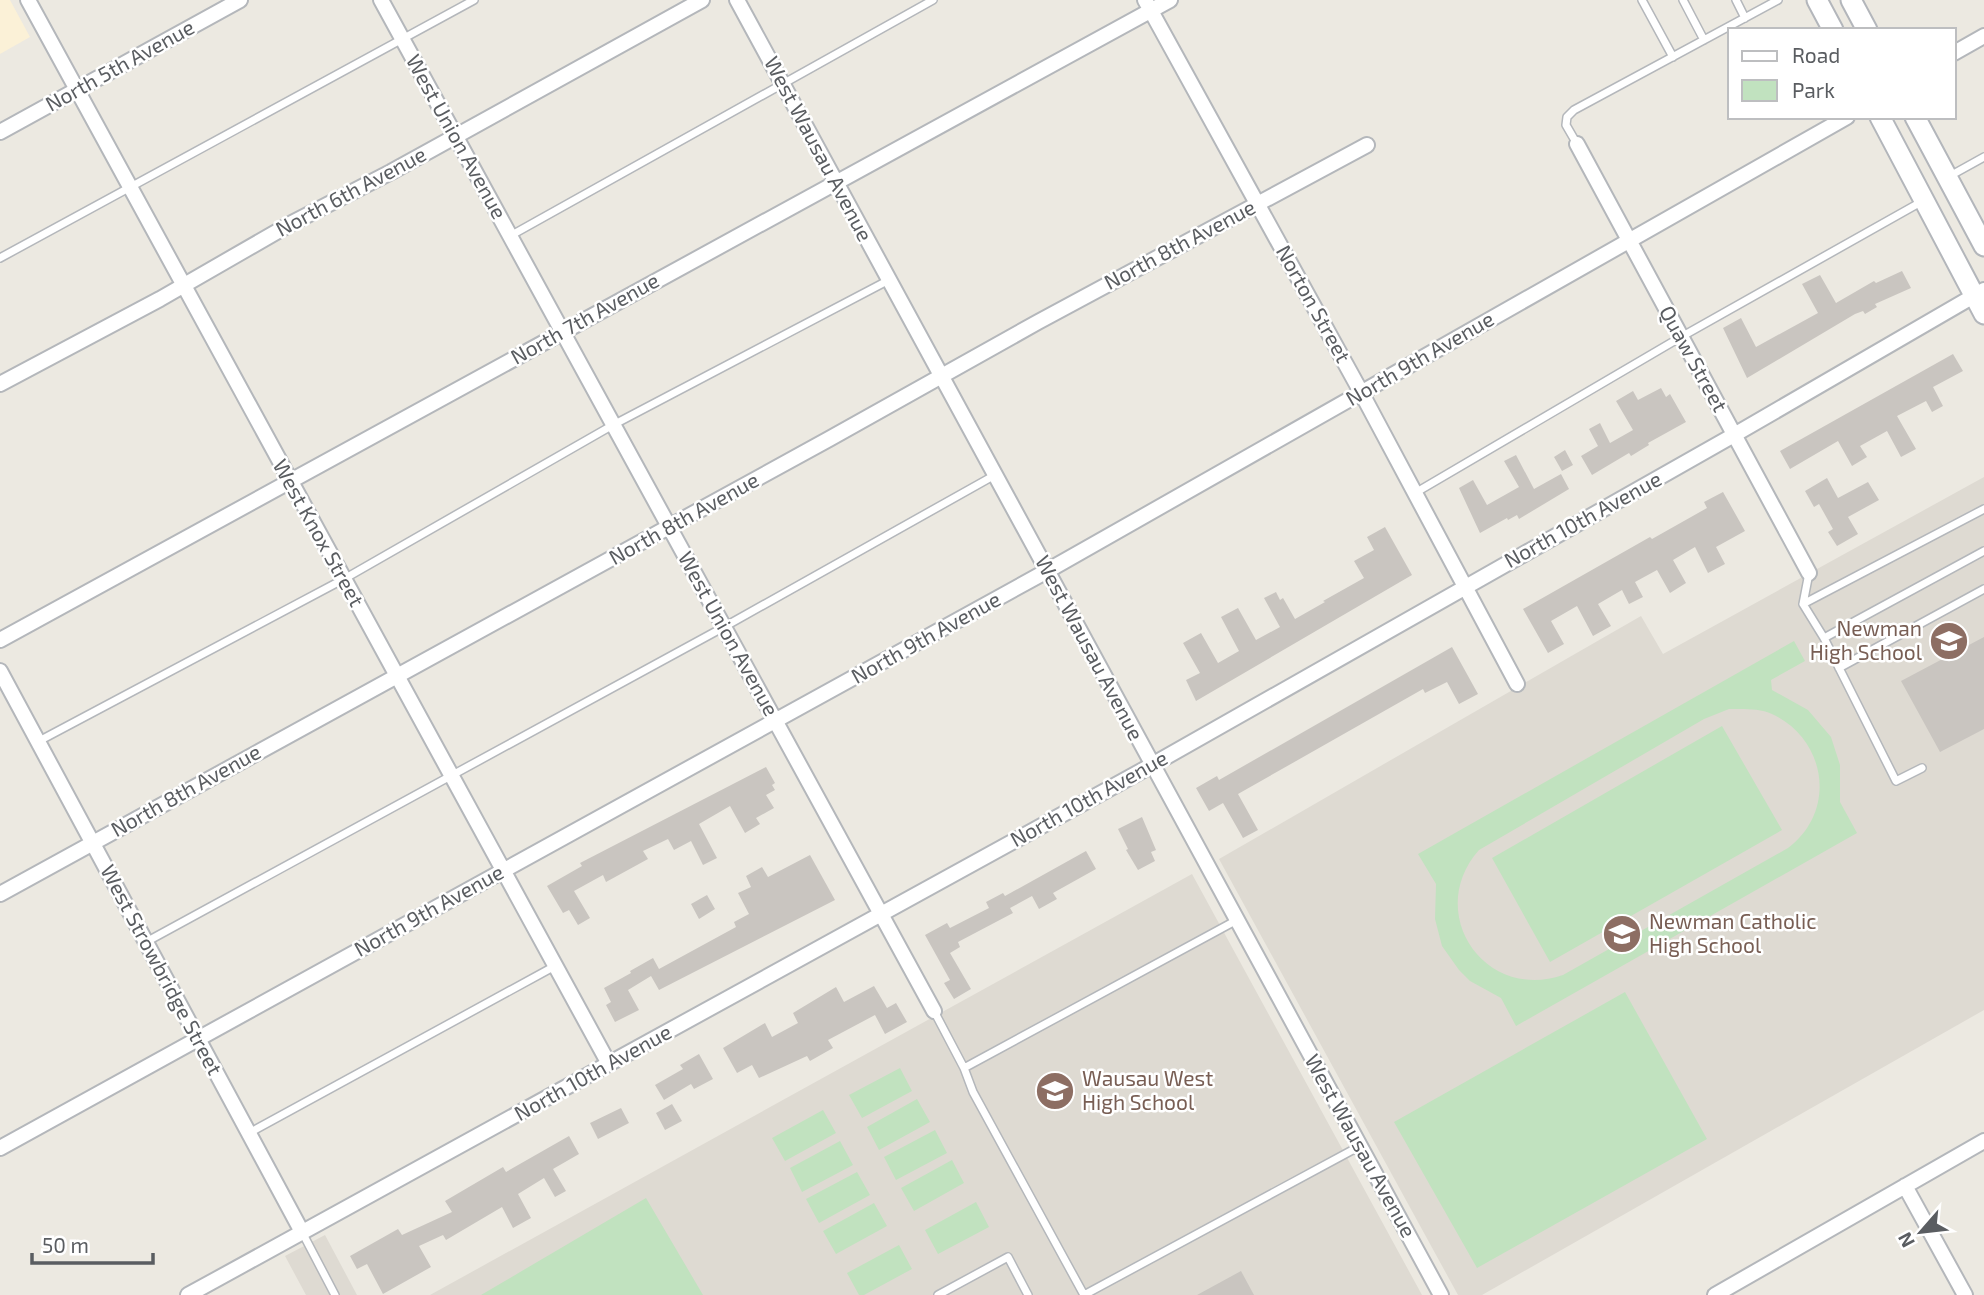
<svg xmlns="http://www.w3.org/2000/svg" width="1984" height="1295" viewBox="0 0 1984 1295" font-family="'Exo 2',sans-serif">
  <rect width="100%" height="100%" fill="#ece9e1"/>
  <path fill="#fbf1d7" d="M0,0H10L30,37L0,54Z"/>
  <path fill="#dedad2" d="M1984,477V1010L1482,1295H1458L1219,859L1641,616L1663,654Z
    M1192,874L1422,1295H430Z
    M325,1235L357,1295H306L285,1256Z"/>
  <path fill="#c1e2bf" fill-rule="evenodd" d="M1794,641L1805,661L1771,680L1772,690L1808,710L1831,737L1840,765V802L1857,833L1516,1026L1501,998L1470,981L1459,970L1442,946L1435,919L1436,884L1418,854ZM1729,709C1743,709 1759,708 1772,714C1827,740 1837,811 1788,848L1563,975C1484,1002 1424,912 1479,850L1704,719Z
    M1722,726L1782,830L1550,962L1492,858Z
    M1625,992L1707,1139L1477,1268L1394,1122Z
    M900,1068L912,1091L862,1118L849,1095Z
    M917,1099L930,1122L879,1150L867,1127Z
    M823,1110L836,1133L785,1161L772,1138Z
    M935,1130L947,1153L896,1180L884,1157Z
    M840,1141L853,1165L802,1192L790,1168Z
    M952,1160L964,1183L914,1211L901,1188Z
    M857,1172L870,1195L819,1223L806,1199Z
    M646,1198L703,1295H481Z
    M976,1202L989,1227L938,1254L925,1230Z
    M874,1203L887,1226L836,1254L823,1231Z
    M899,1245L912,1269L864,1295H859L847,1273Z"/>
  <path fill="#c9c5c0" d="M1902,271L1911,288L1875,304L1877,307L1865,314L1863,311L1855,314L1747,378L1723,328L1741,318L1756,347L1818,313L1802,284L1820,275L1836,303L1874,281L1876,283Z
    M1953,354L1963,371L1933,387L1943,406L1932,412L1926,401L1897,416L1916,449L1901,457L1887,431L1860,446L1867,457L1852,466L1838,441L1790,469L1780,451Z
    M1661,388L1666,397L1670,394L1686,422L1648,443L1649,445L1631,456L1629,453L1592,475L1581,456L1598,446L1589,429L1600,423L1610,443L1633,430L1616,401L1633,391L1638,400Z
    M1565,450L1573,465L1562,471L1554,457Z
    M1516,455L1534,489L1561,474L1569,489L1519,519L1517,515L1508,520L1507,518L1480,533L1459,488L1473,480L1487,505L1519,487L1504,461Z
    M1827,478L1838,498L1868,482L1879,500L1848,517L1858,534L1837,546L1828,532L1833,529L1819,504L1814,507L1805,491Z
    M1723,492L1745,531L1716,547L1725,564L1708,573L1695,547L1673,560L1686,583L1670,593L1657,570L1635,582L1643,597L1629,604L1622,590L1598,604L1611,626L1593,636L1577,606L1551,621L1564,644L1548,653L1523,609L1650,537L1652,539L1707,508L1704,502Z
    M1385,527L1412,575L1196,701L1186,680L1200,673L1183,643L1201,633L1218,663L1239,651L1221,617L1238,608L1256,640L1280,627L1264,598L1276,592L1280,600L1283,598L1295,619L1325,602L1323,601L1364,578L1354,561L1374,550L1367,537Z
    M1984,637V729L1940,752L1901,681Z
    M1452,647L1478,694L1459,704L1447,682L1425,693L1423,689L1238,794L1258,830L1243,838L1223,803L1209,811L1196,788L1217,776L1219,780Z
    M766,767L775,783L772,785L775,790L766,795L774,808L756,818L760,824L745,833L730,806L699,824L717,858L703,865L691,841L674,850L668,839L643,851L648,859L606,882L603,875L574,891L590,918L578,925L569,910L563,913L547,886L582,866L580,863Z
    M1142,817L1156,850L1151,852L1155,861L1138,870L1126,850L1128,849L1118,829Z
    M1086,851L1096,869L1053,893L1057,899L1039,909L1032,896L1010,908L1013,913L958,942L960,947L950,953L971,989L954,999L944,983L950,980L925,935L947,923L950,928L989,908L986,902L1003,893L1005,896Z
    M810,855L835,900L659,990L651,976L628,990L639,1010L615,1022L606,1005L611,1002L604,988L631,973L630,971L653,958L659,969L736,927L734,922L749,914L738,893L751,887L746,876L762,867L768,877Z
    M707,895L715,909L699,919L691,904Z
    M874,986L887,1008L896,1003L907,1022L885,1034L875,1015L828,1040L833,1048L810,1061L807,1056L759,1078L752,1065L737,1073L723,1048L765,1023L772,1037L798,1023L793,1013L836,987L844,1002Z
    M699,1054L713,1079L694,1089L691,1084L664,1100L655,1085L683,1069L680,1065Z
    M672,1104L682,1121L665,1130L656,1113Z
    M621,1108L629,1123L598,1139L590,1123Z
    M569,1136L579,1154L553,1169L566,1191L555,1197L544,1178L518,1194L531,1218L513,1228L502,1207L446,1240L443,1235L419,1246L431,1267L383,1294L367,1264L357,1269L350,1256L398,1229L402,1235L452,1212L445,1201L503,1167L506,1172Z
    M1241,1271L1254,1295H1197Z"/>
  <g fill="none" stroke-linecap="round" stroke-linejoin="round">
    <g stroke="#b4b7bb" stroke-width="10">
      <path id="service" d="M1642,0L1673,57
        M1683,0L1704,40
        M1736,0L1745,18
        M1577,144L1566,125L1567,117L1574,110L1778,0
        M1948,177L1984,157
        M510,236L933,0
        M0,258L474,0
        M1415,493L1681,337L1921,202
        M1809,573L1803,604L1824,638L1896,781L1922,768
        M1803,604L1984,509
        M1824,638L1984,551
        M1839,668L1984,589
        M39,741L344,579L613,425L889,280
        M146,942L724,627L995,475
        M934,1011L964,1068L973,1092L1084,1295
        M964,1068L1237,920
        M249,1133L555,966
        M302,1232L335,1295
        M938,1295L1008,1257L1028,1295
        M1084,1295L1360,1146"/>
    </g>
    <g stroke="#b4b7bb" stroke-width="18">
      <path id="minor" d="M28,0L609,1064
        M381,0L934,1011
        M737,0L1441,1295
        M1145,0L1361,392L1517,684
        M1954,53L1984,36
        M0,132L240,0
        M1577,144L1809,573
        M0,384L160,299L292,223L391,172L702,0
        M0,640L1170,0
        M0,671L302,1232
        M0,894L829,439L1038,322L1367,145
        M0,1148L1047,571L1847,117
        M1905,1186L1965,1295
        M188,1295L1136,774L1734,435L1984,290
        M1715,1295L1984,1141"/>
    </g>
    <g stroke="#b3b6bb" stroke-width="23">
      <path id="secondary" d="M1817,0L1833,30
        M1851,0L1867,30
        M1880,117L1984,314
        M1915,117L1984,246"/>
    </g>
    <use href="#service" stroke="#fff" stroke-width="7"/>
    <use href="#minor" stroke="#fff" stroke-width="14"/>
    <use href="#secondary" stroke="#fff" stroke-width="19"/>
  </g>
  <defs>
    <g id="school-disc" transform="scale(2.0125)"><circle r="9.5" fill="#8d6e63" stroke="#fff"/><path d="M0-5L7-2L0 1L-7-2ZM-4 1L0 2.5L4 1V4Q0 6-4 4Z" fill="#fff"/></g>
  </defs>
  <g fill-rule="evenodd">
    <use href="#school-disc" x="1949" y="641"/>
    <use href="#school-disc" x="1622" y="934"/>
    <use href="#school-disc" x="1055" y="1091"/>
  </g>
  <g text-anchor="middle" stroke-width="5" stroke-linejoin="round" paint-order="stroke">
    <g font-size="21" fill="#5a5d61" stroke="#fff">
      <text transform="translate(120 66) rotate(-29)" y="7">North 5th Avenue</text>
      <text transform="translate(456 137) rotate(61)" y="7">West Union Avenue</text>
      <text transform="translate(818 149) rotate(62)" y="7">West Wausau Avenue</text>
      <text transform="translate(351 192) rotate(-28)" y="7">North 6th Avenue</text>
      <text transform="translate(1180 245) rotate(-28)" y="7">North 8th Avenue</text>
      <text transform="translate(1313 304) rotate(61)" y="7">Norton Street</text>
      <text transform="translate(585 319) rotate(-29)" y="7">North 7th Avenue</text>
      <text transform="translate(1420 359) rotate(-30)" y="7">North 9th Avenue</text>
      <text transform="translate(1693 359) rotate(61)" y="7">Quaw Street</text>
      <text transform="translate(684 519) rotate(-29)" y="7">North 8th Avenue</text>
      <text transform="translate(1583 520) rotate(-29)" y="7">North 10th Avenue</text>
      <text transform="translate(318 533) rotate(61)" y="7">West Knox Street</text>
      <text transform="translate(728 634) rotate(61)" y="7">West Union Avenue</text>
      <text transform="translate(926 638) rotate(-29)" y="7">North 9th Avenue</text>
      <text transform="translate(1089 648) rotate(62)" y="7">West Wausau Avenue</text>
      <text transform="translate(186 791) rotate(-29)" y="7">North 8th Avenue</text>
      <text transform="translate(1089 799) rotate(-29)" y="7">North 10th Avenue</text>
      <text transform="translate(429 911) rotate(-29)" y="7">North 9th Avenue</text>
      <text transform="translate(161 970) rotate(62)" y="7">West Strowbridge Street</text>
      <text transform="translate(593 1073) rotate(-29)" y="7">North 10th Avenue</text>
      <text transform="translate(1360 1146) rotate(61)" y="7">West Wausau Avenue</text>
    </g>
    <g font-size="21" fill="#785e54" stroke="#fff" text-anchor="start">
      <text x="1922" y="636" text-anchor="end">Newman<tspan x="1922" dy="24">High School</tspan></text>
      <text x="1649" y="929">Newman Catholic<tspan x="1649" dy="24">High School</tspan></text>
      <text x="1082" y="1086">Wausau West<tspan x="1082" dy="24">High School</tspan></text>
    </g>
  </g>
  <rect x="1728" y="28" width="228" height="91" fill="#ffffff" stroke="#bdbec0" stroke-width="2"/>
  <rect x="1742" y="51" width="35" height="10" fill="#ffffff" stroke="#bdbec0" stroke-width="2"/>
  <text x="1792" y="63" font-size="21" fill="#5a5d61">Road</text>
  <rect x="1742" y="80" width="35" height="21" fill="#c1e2bf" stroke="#bdbec0" stroke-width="2"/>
  <text x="1792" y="98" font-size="21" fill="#5a5d61">Park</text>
  <g transform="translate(1921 1232) rotate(242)" stroke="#ffffff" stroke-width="5" paint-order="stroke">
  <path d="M0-5L12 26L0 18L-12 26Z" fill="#5a5d61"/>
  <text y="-10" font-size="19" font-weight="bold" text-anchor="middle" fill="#5a5d61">N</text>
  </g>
  <path d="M32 1253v10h121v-10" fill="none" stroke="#5a5d61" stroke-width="3.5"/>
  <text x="42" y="1253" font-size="21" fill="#5a5d61" stroke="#ffffff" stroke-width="5" paint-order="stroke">50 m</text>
</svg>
